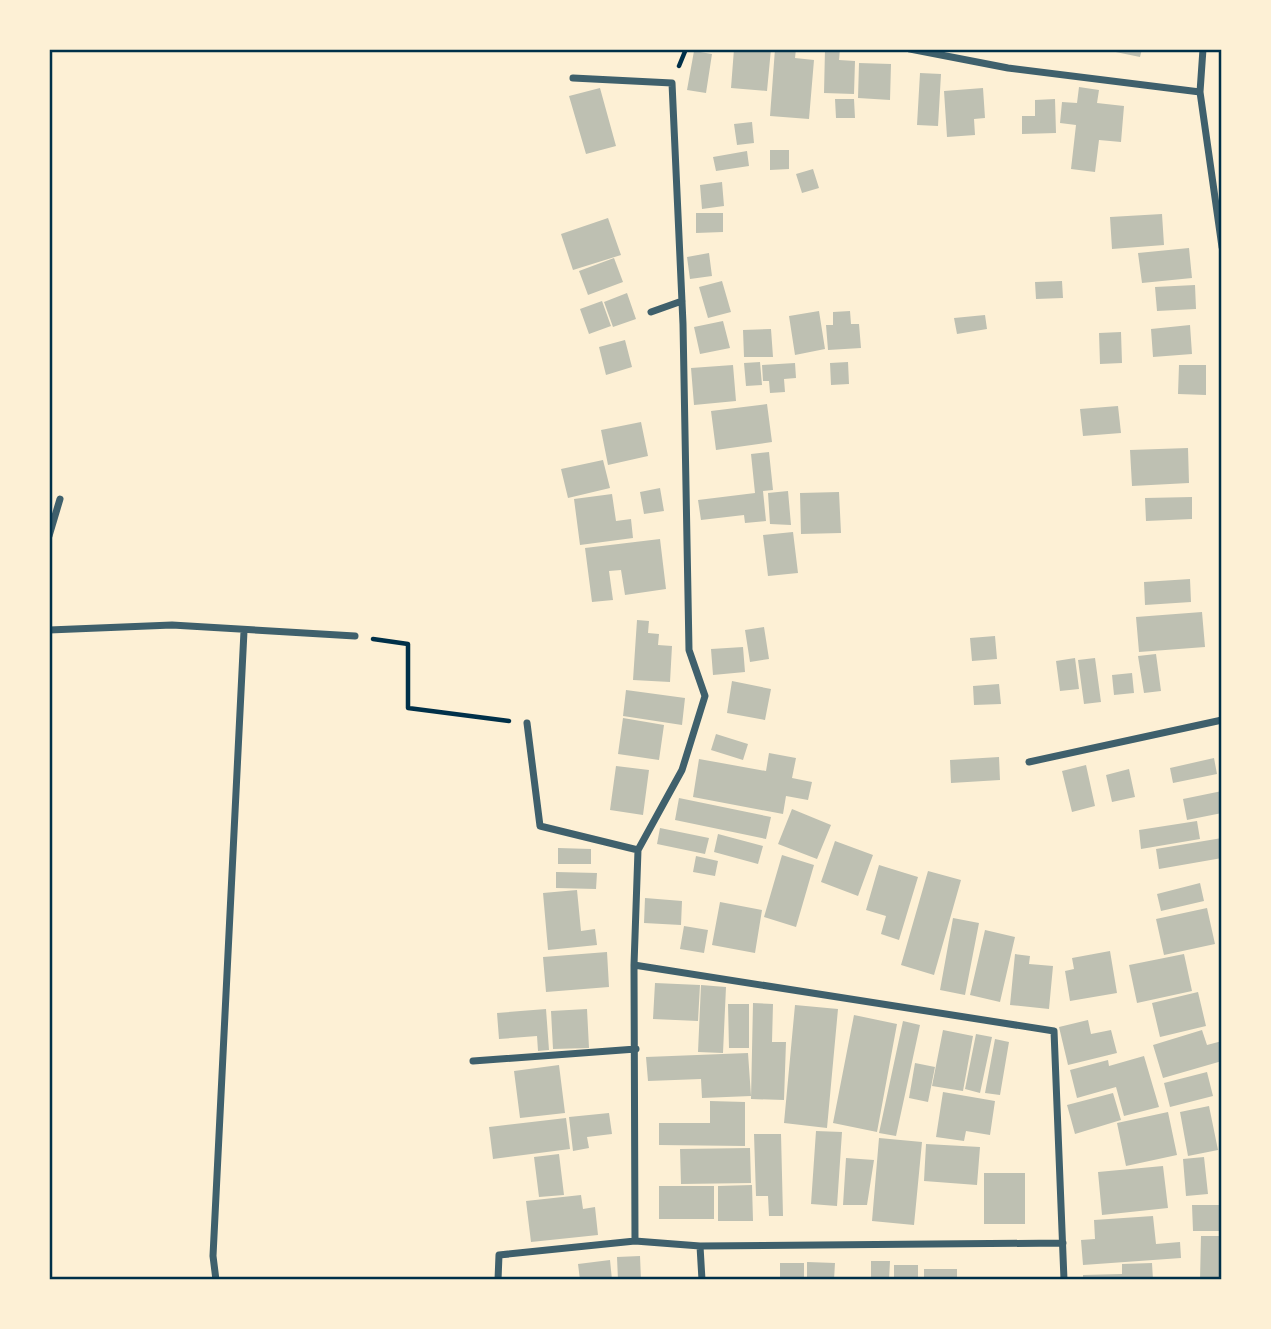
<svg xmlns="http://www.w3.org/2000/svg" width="1271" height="1329" viewBox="0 0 1271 1329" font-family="Helvetica,sans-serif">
  <rect width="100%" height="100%" fill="#fdf0d5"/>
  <path fill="#bec0b2" d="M734,49H771L767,91L731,88Z
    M775,49H796L795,58L814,60L809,119L770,116Z
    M825,49H840L839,60L855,61L854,94L824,93Z
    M1101,49H1142L1140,57Z
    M694,51L712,54L706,93L687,90Z
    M859,63L891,64L890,100L858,98Z
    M920,73L941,74L938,126L917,125Z
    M1079,87L1099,90L1097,103L1124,106L1121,142L1099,140L1095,172L1071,169L1076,125L1060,123L1062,102L1077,103Z
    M600,88L616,146L586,154L569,96Z
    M983,88L985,118L974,119L975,135L947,137L944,91Z
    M835,99H854L855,118H836Z
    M1055,99L1056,133L1022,134V116H1035V100Z
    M752,122L754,143L737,145L734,124Z
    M770,150H789V169L770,170Z
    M747,151L749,166L716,171L713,157Z
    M813,169L819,188L802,193L796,174Z
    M722,182L724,206L702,209L700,185Z
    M696,213H723V232L696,233Z
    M1162,214L1164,245L1112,249L1110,217Z
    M608,218L621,255L573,270L561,234Z
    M1189,248L1192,278L1142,283L1138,253Z
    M709,253L712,276L690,279L687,257Z
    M614,258L623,282L588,295L579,271Z
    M722,281L731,312L708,318L699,287Z
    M1062,281L1063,298L1036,299L1035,282Z
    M1195,285L1196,309L1157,311L1155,287Z
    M627,293L636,319L613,327L604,302Z
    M602,301L611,326L589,334L580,309Z
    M819,311L825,349L795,355L789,316Z
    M850,311L851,324H859L861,348L828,350L826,325H833V312Z
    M985,315L987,329L957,334L954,318Z
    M723,321L730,348L700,354L694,327Z
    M1190,325L1192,354L1153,357L1151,329Z
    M771,329L773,357H744L743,330Z
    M1121,332L1122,363L1100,364L1099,333Z
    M625,340L632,367L606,375L599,347Z
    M760,362L762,385L746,386L744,363Z
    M848,362L849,384L831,385L830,363Z
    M795,363L796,378L784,379L785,392L770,393L769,381H763L762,365Z
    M733,365L736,401L694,405L691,368Z
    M1179,365H1206V395L1178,394Z
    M767,404L772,442L716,450L711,411Z
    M1118,406L1121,433L1083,436L1080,409Z
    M641,422L648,456L608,465L601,430Z
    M1188,448L1189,483L1132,486L1130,450Z
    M769,452L773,490L763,491L766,521L745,523L744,515L701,520L698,500L755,493L751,454Z
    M603,460L610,488L568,498L561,469Z
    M660,488L664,511L644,514L640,492Z
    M788,491L791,525L770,524L768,493Z
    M839,492L841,533L801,534L800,493Z
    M612,494L616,521L631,519L633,538L580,545L574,499Z
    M1192,497V519L1146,521L1145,498Z
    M793,532L798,573L768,576L763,535Z
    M660,539L666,589L625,595L621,570L609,571L613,600L592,602L585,548Z
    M1190,579L1191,602L1145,605L1144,582Z
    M1202,612L1205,647L1139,652L1136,617Z
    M637,620L649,621L648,633L659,634L658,645L672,646L670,682L633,680Z
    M764,627L769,659L750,662L745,630Z
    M995,636L997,659L972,661L970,638Z
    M743,647L745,672L713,675L711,649Z
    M1156,654L1161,691L1144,693L1138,656Z
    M1075,658L1079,689L1060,691L1056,661Z
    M1095,658L1101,702L1084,704L1078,660Z
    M1132,673L1134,693L1114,695L1112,675Z
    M732,681L771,689L765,720L727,713Z
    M999,684L1001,704L974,705L973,686Z
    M626,690L685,698L682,725L623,716Z
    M623,718L664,725L659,760L618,754Z
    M716,734L748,744L743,760L711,750Z
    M769,753L796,758L792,778L812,782L808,800L786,796L783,814L693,797L699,759L766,771Z
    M999,757L1000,780L951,783L950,760Z
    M1214,758L1217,774L1173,783L1170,768Z
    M1086,765L1095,806L1072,812L1062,771Z
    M616,766L649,770L643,815L610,810Z
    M1129,769L1135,797L1112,802L1106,775Z
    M1222,791V813L1187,820L1183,799Z
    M679,798L771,817L766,839L675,820Z
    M792,809L831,825L817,859L778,844Z
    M1197,821L1200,839L1141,849L1139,830Z
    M660,828L709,838L705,854L657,844Z
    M718,834L763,846L758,864L714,852Z
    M1222,838V858L1159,869L1156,849Z
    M835,841L873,855L858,896L821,882Z
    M558,848L591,849V864H558Z
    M782,855L814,865L796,927L764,917Z
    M696,856L718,861L715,876L693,872Z
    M879,865L918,877L899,940L881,934L886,916L866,910Z
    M928,871L961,880L934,975L901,965Z
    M556,872L597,873L596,889L556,888Z
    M1200,883L1204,901L1161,911L1157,894Z
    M577,890L581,931L595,929L597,945L548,950L543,893Z
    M645,898L682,901L681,925L644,923Z
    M720,902L762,910L755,953L712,945Z
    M1207,908L1215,944L1164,955L1156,919Z
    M953,918L979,923L965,995L940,990Z
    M684,926L708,930L704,953L680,949Z
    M985,930L1015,937L1000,1002L970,995Z
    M1110,951L1117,993L1070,1001L1065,971L1074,969L1072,958Z
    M607,952L609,987L546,992L543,957Z
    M1015,954L1030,956L1029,964L1053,966L1049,1009L1010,1005Z
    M1184,954L1192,991L1137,1003L1129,965Z
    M655,983L700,985L698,1021L653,1019Z
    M701,985L726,987L723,1053L698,1052Z
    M1198,992L1206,1026L1160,1037L1152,1003Z
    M753,1003L773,1004L772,1042H786L784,1100L751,1099Z
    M728,1004H749V1048H729Z
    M795,1005L838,1009L827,1128L784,1123Z
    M546,1009L549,1050L538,1051L537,1036L499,1039L497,1013Z
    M587,1009L589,1048L553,1049L551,1011Z
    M854,1015L897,1024L877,1132L833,1123Z
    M1088,1020L1091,1034L1111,1030L1117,1053L1068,1065L1059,1027Z
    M903,1021L920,1025L896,1136L879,1133Z
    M943,1030L973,1036L963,1091L932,1086Z
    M1202,1030L1207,1045L1222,1041V1061L1163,1078L1153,1045Z
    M976,1034L992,1037L980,1093L965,1089Z
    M995,1039L1009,1042L1000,1095L985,1093Z
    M748,1053L751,1096L702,1098L701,1079L648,1081L646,1057Z
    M1144,1056L1159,1107L1124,1116L1116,1087L1077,1098L1070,1070L1108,1060L1109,1066Z
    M915,1063L935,1067L928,1102L909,1098Z
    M559,1065L565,1113L520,1118L514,1071Z
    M1207,1072L1213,1096L1170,1107L1164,1083Z
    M943,1092L995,1101L990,1135L966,1131L964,1141L936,1137Z
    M1113,1093L1121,1120L1075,1134L1067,1105Z
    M710,1101L745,1102V1146L659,1145V1123H710Z
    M1209,1106L1218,1150L1188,1156L1180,1112Z
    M1168,1112L1177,1155L1126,1166L1117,1123Z
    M609,1113L612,1134L587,1137L589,1148L573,1151L569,1117Z
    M566,1118L570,1149L493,1159L489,1127Z
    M816,1131L842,1132L837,1206L811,1204Z
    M754,1134H781L783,1216H769L768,1196H756Z
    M879,1138L922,1142L914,1225L872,1221Z
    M926,1144L980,1147L977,1185L924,1181Z
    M750,1148L751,1183L681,1184L680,1149Z
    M559,1154L564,1195L539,1197L534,1157Z
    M1204,1157L1208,1194L1186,1196L1183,1159Z
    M846,1158L874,1160L867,1205H843Z
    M1163,1166L1168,1208L1102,1215L1098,1172Z
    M984,1173H1025V1224H984Z
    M752,1185L753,1221H718V1186Z
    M659,1186H714V1219H659Z
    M581,1195L583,1209L595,1207L598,1235L531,1242L526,1201Z
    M1192,1205H1222V1231H1193Z
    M1153,1216L1156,1244L1180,1242L1181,1258L1083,1265L1081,1240L1095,1239L1094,1220Z
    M1201,1236H1222V1280H1200Z
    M640,1256L641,1280H618L617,1257Z
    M610,1260L612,1280H580L578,1264Z
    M871,1261H890L889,1280H871Z
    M807,1262L835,1263L834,1280H807Z
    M780,1263H804V1280H780Z
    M1152,1263L1153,1280H1083V1275L1122,1274V1264Z
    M894,1265H918V1280H894Z
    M924,1269H957V1280H924Z
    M681,1277V1280H650V1278Z"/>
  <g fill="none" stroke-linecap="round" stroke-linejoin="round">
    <path stroke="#003049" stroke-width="4.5" d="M679,66L686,49
      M373,639L408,644V708L509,721"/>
    <path stroke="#3f606c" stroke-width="7" d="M910,49L1008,68L1200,92
      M1203,49L1200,92L1222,247
      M573,78L672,83L683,324L689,650L705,696L682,770L638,850L634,965L635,1241
      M651,312L682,301
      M49,536L60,499
      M49,630L172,625L355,636
      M527,723L540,826L638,850
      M1029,762L1222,720
      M634,965L1054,1031L1064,1280
      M473,1061L636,1049
      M700,1246L702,1280
      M216,1280L213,1256L244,631
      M498,1280L499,1255L635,1241L700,1246L1063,1243"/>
  </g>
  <rect width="1271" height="1329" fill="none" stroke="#fdf0d5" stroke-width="102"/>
  <rect x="51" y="51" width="1169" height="1227" fill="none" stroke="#003049" stroke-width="2.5"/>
</svg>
